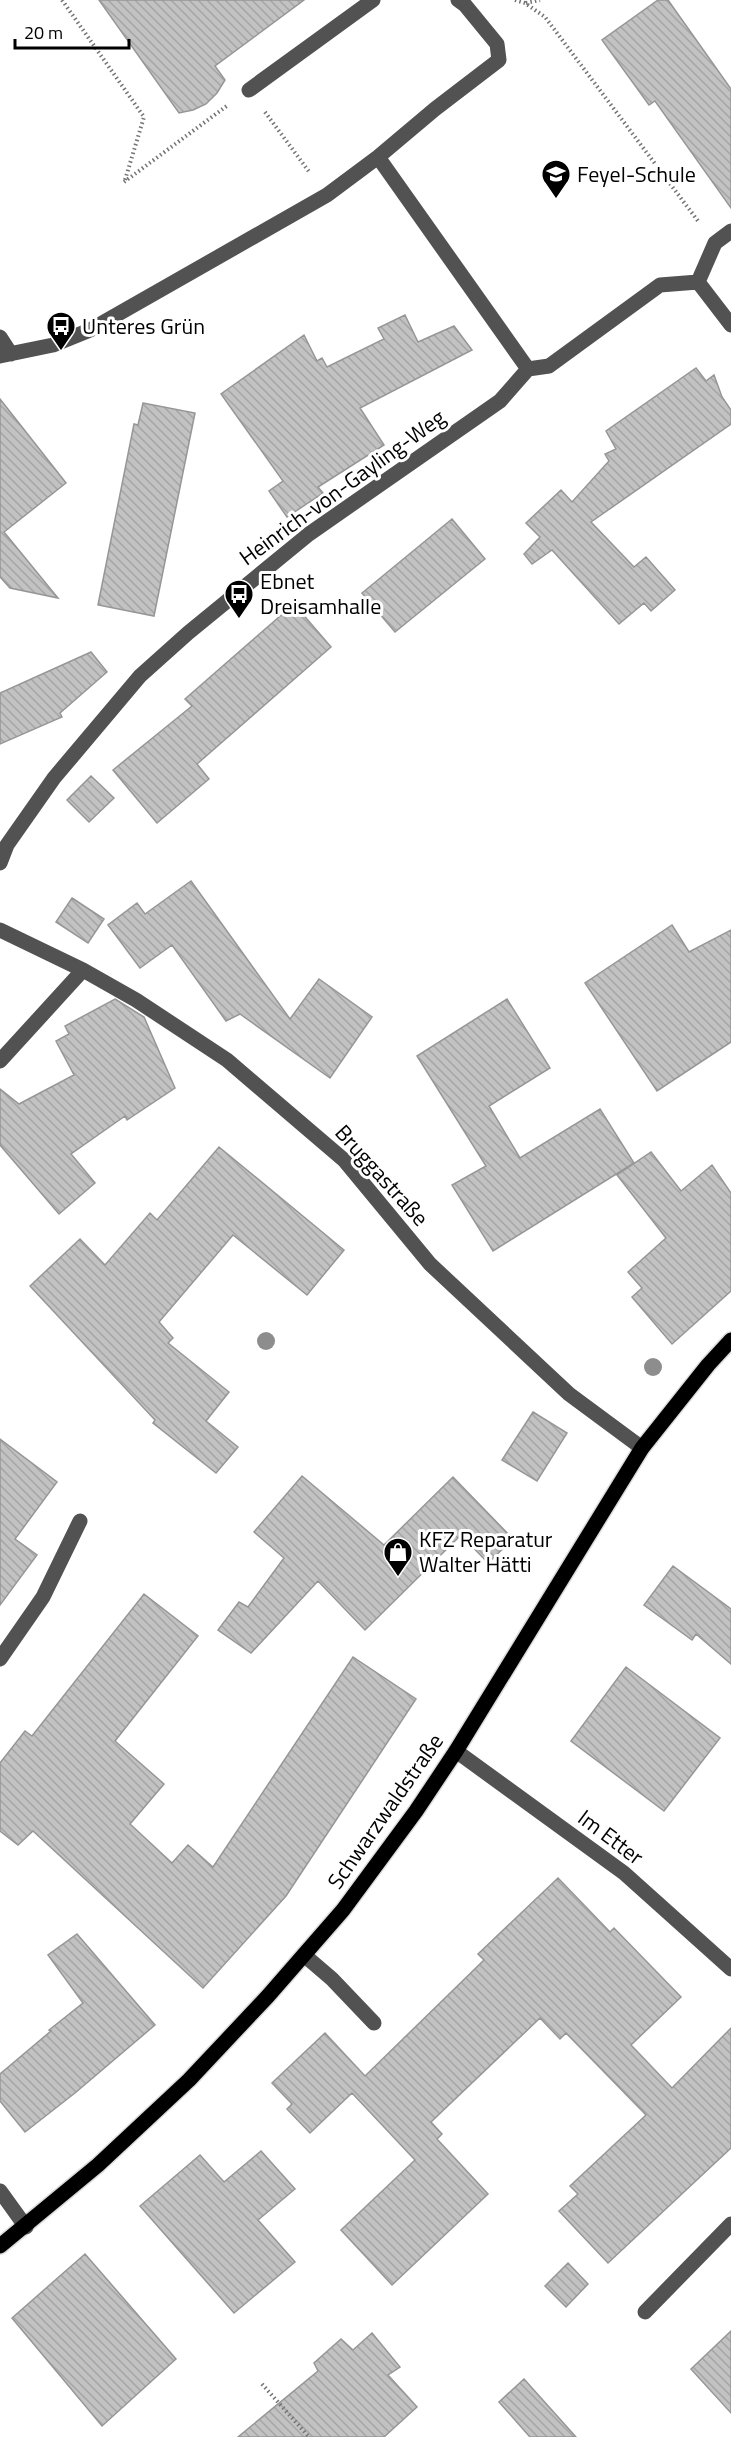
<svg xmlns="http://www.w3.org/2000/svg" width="731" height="2437" viewBox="0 0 731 2437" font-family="'Titillium Web',sans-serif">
  <defs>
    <pattern id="building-back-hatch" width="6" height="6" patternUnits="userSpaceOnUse" patternTransform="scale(1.5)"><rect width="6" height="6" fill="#c2c2c2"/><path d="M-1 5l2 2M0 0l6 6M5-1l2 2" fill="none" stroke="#a5a5a5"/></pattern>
  </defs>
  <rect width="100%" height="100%" fill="#fff"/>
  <path fill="url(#building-back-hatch)" stroke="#969696" stroke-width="1.5" d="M99,0H304L215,66L225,80L217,93L206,104L193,110L179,113Z
    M658,0H668L731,89V208L655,101L649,105L602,40Z
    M405,315L418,342L454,326L472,350L360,408L384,445L318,487L323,493L287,517L269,491L283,481L221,394L304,335L317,361L322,358L327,367L384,339L378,328Z
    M696,368L706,381L714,375L722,397L731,410V424L591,522L634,567L646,557L675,590L651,611L644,603L619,624L552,550L532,564L524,554L540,537L526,523L561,490L572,502L609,461L605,454L616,449L606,431Z
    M0,399L66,483L4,532L58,598L10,588L0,577Z
    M143,403L195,413L154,616L98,605L134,424L138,425Z
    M452,519L485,559L395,632L362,593Z
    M294,604L331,647L197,764L209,779L157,823L113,770L192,706L185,699Z
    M91,652L107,672L60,713L62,717L0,744V693Z
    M91,776L114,798L89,822L67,800Z
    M191,881L290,1019L319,979L372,1017L330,1078L240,1014L226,1021L172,945L140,968L108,925L137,903L145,914Z
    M72,898L104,919L88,943L56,922Z
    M672,925L689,952L731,930V1042L657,1091L585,983Z
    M115,999L144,1017L175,1088L127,1120L125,1116L71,1154L95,1183L59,1214L0,1145V1089L19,1104L74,1075L56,1041L69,1034L65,1026Z
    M507,999L550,1068L489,1106L520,1158L600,1109L634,1163L493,1251L452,1185L486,1166L417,1056Z
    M219,1147L344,1250L307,1295L233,1235L159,1322L173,1338L168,1343L229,1392L206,1421L238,1447L216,1473L153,1423L155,1420L30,1286L80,1239L105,1265L150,1213L157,1220Z
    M651,1152L681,1191L712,1165L731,1193V1291L672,1344L632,1297L642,1288L628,1272L666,1238L617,1175Z
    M533,1412L567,1433L537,1481L502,1460Z
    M0,1439L57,1482L15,1539L37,1555L0,1605Z
    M302,1476L384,1545L453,1477L513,1539L488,1563L461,1535L365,1630L318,1581L251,1653L218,1630L239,1602L248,1607L284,1558L254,1532Z
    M673,1566L731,1609V1664L696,1634L692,1640L644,1605Z
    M144,1594L198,1636L115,1741L164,1784L130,1824L172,1863L188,1845L213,1867L353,1657L416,1699L286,1896L203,1988L33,1831L18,1845L0,1831V1763L25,1731L32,1736Z
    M626,1667L720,1738L664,1811L571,1741Z
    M558,1878L610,1932L614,1928L681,1997L631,2045L672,2088L731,2028V2148L608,2263L559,2211L578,2194L570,2186L646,2115L566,2033L560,2039L540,2018L431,2122L442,2134L437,2139L488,2194L392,2285L341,2230L415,2160L352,2093L310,2133L287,2109L292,2104L272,2083L325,2033L365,2076L484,1960L478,1954Z
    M77,1934L155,2025L75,2093L25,2132L0,2101V2074L51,2031L49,2030L83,2003L48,1955Z
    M261,2151L295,2189L258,2220L295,2262L234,2313L140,2206L200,2155L224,2182Z
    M85,2254L176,2359L102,2426L12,2318Z
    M568,2263L588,2284L566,2307L545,2286Z
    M731,2331V2413L691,2369Z
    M372,2333L400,2367L388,2375L417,2407L384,2437H238L318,2371L314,2363L341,2339L353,2350Z
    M524,2379L576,2437H530L499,2402Z"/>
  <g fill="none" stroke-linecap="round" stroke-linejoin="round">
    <g stroke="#dbdbdb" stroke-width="18">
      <path id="major" d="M0,2246L98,2165L189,2080L268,1996L343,1910L416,1811L456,1751L642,1448L708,1365L731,1340"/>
    </g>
    <path stroke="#747474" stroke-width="4" stroke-dasharray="1.5 3" stroke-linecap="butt" d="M62,0L144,117L125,180
      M515,0L525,3L545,17L698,221
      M526,3L540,0
      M265,112L310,173
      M124,182L228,105
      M262,2384L309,2437"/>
    <path stroke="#525252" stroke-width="15" d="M249,90L373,0
      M378,157L528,369
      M698,282L715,243L731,231
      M698,282L731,325
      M0,337L11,354
      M0,356L53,345L90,330L327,195L378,157L435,109L499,60L497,44L465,5L458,0
      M528,369L549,366L660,285L698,282
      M0,863L7,845L54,778L140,676L188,633L309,534L500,401L528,369
      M0,930L83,970L136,1000L227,1060L344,1160L430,1264L569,1394L642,1448
      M0,1061L83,970
      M0,1659L43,1597L80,1521
      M456,1751L624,1873L731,1969
      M304,1955L332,1979L374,2023
      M0,2191L26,2227
      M645,2312L731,2224"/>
    <use href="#major" stroke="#000" stroke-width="15"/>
  </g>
  <g fill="#8d8d8d">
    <circle cx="266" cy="1341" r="9"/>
    <circle cx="653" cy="1367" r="9"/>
  </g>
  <defs>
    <g id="school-pin" transform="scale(1.5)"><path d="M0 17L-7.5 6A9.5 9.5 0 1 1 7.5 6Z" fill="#000" stroke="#fff"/><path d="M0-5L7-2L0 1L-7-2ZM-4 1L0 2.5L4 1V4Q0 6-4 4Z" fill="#fff"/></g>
    <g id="bus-pin" transform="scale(1.5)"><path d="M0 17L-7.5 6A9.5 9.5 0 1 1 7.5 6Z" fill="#000" stroke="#fff"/><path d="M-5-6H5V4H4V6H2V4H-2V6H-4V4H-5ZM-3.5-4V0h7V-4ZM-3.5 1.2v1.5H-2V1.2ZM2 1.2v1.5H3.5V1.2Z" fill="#fff"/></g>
    <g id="shop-pin" transform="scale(1.5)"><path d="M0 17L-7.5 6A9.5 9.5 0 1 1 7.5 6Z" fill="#000" stroke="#fff"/><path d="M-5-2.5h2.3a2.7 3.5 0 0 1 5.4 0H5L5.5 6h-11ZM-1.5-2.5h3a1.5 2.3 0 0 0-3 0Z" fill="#fff"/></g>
  </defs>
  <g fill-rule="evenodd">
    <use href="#school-pin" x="556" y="174"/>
    <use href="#bus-pin" x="61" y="326"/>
    <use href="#bus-pin" x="239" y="594"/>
    <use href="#shop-pin" x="398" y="1552"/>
  </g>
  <g text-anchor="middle" stroke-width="6" stroke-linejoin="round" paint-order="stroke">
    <g font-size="22" fill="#000" stroke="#fff" text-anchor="start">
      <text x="577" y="182">Feyel-Schule</text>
      <text x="82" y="334">Unteres Grün</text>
      <text x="260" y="589">Ebnet<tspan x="260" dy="25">Dreisamhalle</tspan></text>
      <text x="419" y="1547">KFZ Reparatur<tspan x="419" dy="25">Walter Hätti</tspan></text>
    </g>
    <g font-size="22" fill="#000" stroke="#fff">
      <text transform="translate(342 487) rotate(-36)" y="8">Heinrich-von-Gayling-Weg</text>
      <text transform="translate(382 1175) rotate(48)" y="8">Bruggastraße</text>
      <text transform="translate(385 1811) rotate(-55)" y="8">Schwarzwaldstraße</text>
      <text transform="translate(611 1837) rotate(37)" y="8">Im Etter</text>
    </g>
  </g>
  <path d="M15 39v9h114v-9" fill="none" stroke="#000000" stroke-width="3"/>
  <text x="24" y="39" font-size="18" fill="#000000" stroke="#ffffff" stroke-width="4.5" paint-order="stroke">20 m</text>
</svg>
